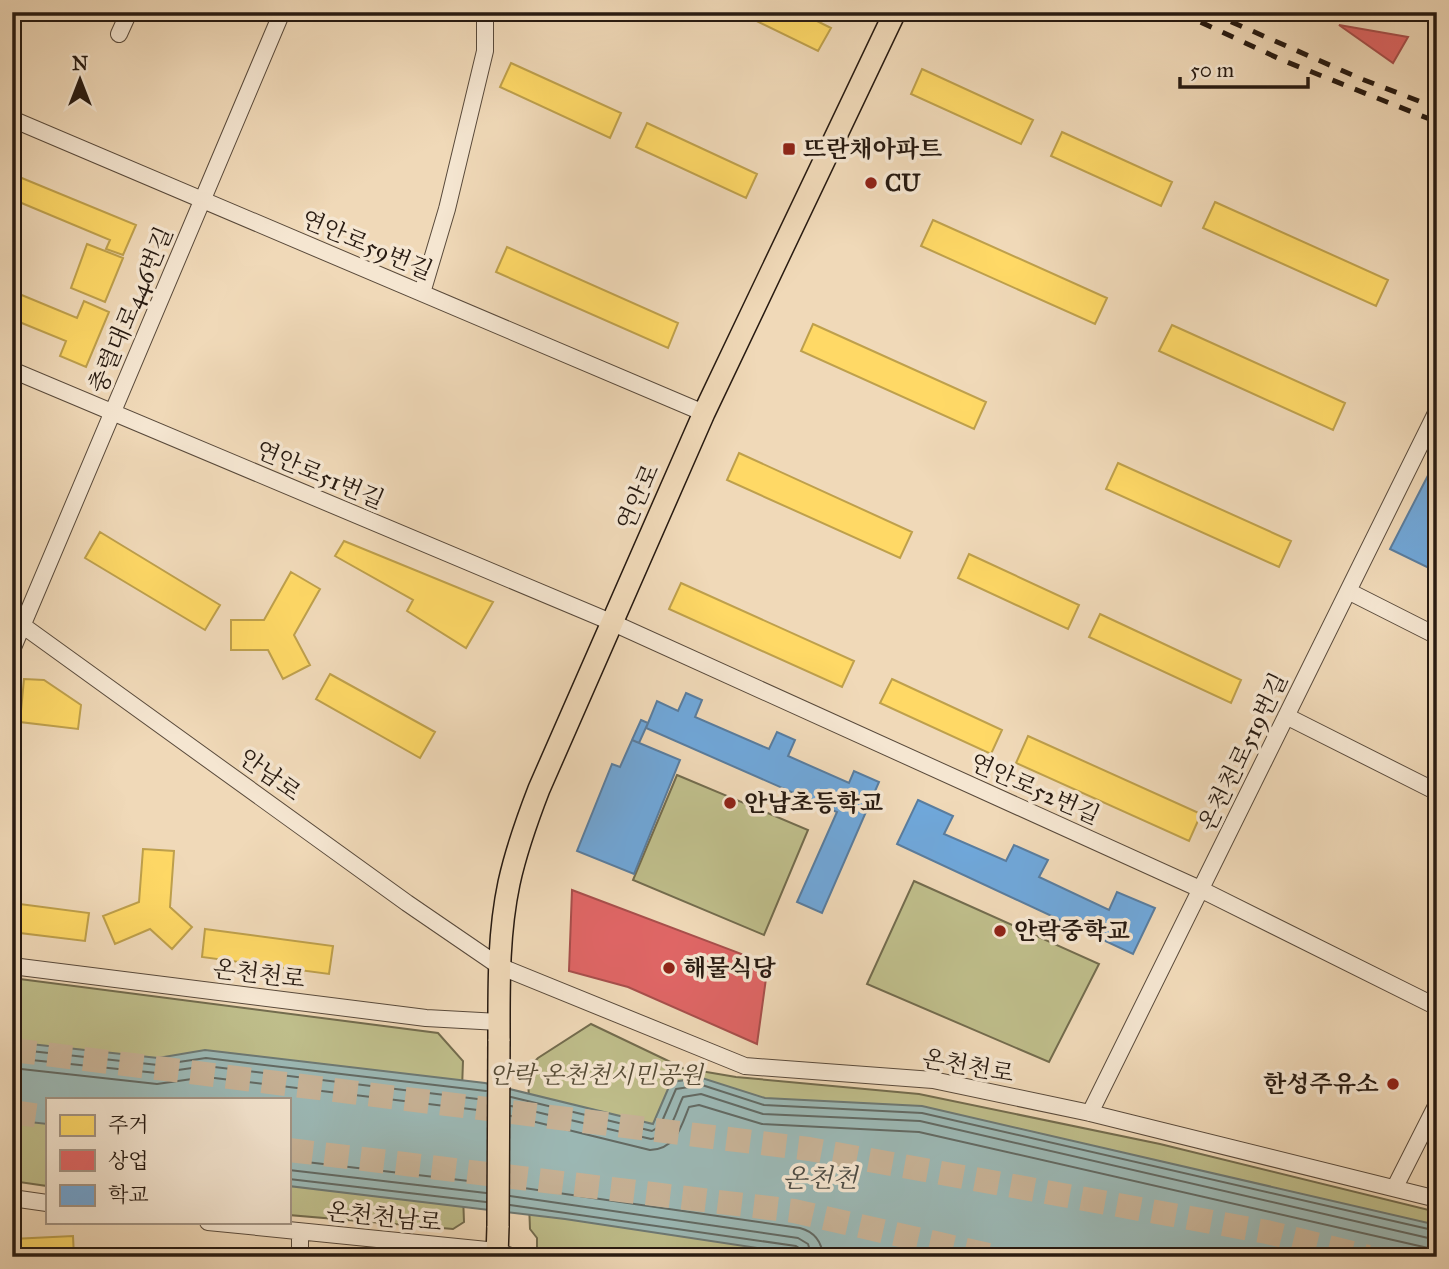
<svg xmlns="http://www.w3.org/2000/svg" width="1449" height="1269" viewBox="0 0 1449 1269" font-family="'IM FELL Great Primer','Noto Serif KR',serif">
  <rect width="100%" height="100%" fill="#f0d9b8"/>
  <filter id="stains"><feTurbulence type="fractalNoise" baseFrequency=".00286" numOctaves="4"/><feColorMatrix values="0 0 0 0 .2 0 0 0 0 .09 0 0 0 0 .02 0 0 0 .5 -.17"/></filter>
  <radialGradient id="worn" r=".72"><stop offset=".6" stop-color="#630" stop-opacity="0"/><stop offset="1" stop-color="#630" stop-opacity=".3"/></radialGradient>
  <path fill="#bfbe8b" stroke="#736c4e" stroke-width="2" d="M677,775L808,830L764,935L633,880Z
    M914,881L1099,964L1049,1062L867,984Z
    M12,978L438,1033L463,1061L462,1089L47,1099V1186L12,1181Z
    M591,1024L683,1068L736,1077L919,1094L1160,1144L1437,1212V1246L658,1136L529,1106L528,1068L538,1058Z
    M289,1176L463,1195L464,1222L453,1229L289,1215Z
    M529,1203L918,1257H537V1238L530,1229Z"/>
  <path fill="#9cb9b6" stroke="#6d7974" stroke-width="2" d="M12,1042L158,1058L205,1050L485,1083L653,1124L671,1082L702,1078L765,1098L922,1106L1437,1225V1257H818L565,1219L289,1186V1099H47V1124L12,1120Z"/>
  <path fill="#ffd966" stroke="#bea04c" stroke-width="2" d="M738,12H799L831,28L818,51Z
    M511,63L621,113L610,138L500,87Z
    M922,69L1033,120L1021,144L911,94Z
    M647,123L757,174L746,198L636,147Z
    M1062,132L1172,182L1161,206L1051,156Z
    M12,174L136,225L123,255L106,249L110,240L12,199Z
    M1215,202L1388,280L1376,306L1203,228Z
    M933,220L1107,298L1095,324L921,246Z
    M87,244L123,258L105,302L71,288Z
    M507,247L678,323L668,348L496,272Z
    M12,291L77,318L84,301L109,312L86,367L60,356L66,341L12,319Z
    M813,324L986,402L974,429L801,351Z
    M1172,325L1345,403L1333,430L1159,351Z
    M739,453L912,532L900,558L727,480Z
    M1118,463L1291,541L1279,567L1106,489Z
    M100,532L220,605L205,630L85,558Z
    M344,541L493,602L466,648L407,611L413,600L335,556Z
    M969,554L1079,605L1068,629L958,578Z
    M291,572L320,589L294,635L310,665L283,679L268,650H231V620H264Z
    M681,583L854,661L842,687L669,609Z
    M1100,614L1241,680L1231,703L1089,637Z
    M330,674L435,732L420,758L316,699Z
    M24,679L44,680L81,705L78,729L20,722Z
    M892,679L1002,730L991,754L880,703Z
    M1028,736L1201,814L1189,841L1016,763Z
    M143,849L174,851L170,907L192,927L172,949L150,929L115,944L103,916L139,902Z
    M12,903L89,913L85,941L12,932Z
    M205,929L333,946L329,974L202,957Z
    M73,1236L74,1257H12V1239Z"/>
  <path fill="#e06666" stroke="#a84f4c" stroke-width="2" d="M1339,25L1408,37L1393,63Z
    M572,890L768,964L757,1044L628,987L569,971Z"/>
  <path fill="#6fa8dc" stroke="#597d9f" stroke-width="2" d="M1437,458V572L1390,549Z
    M686,693L702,700L695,717L769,749L777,732L795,740L788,756L849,783L854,771L879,782L822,913L797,902L837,812L646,728L657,701L678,711Z
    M641,720L648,723L639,743L632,740Z
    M632,740L680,760L634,874L577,851L612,764L620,767Z
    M918,800L953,816L944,834L1006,861L1014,845L1048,860L1039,877L1109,910L1117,892L1155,908L1133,954L897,844Z"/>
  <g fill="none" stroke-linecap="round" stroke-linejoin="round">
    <path stroke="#626a64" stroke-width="2" d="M12,1049L158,1065L206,1058L486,1091
      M12,1058L157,1073L206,1066L486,1100
      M12,1068L157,1084L206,1077L486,1111
      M511,1097L652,1131L660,1126L676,1089L702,1085L764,1105L922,1113L1437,1231
      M511,1106L651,1139C672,1137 675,1113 683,1097L701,1094L763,1114L920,1121L1437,1240
      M511,1116L650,1150C676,1149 681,1127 689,1107L699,1105L762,1124L919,1132L1437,1250
      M289,1160L486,1183
      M289,1170L486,1193
      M289,1179L486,1202
      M510,1186L800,1228C815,1232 822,1242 823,1257
      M510,1196L798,1238L808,1244L812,1257
      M510,1205L796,1246L802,1250L803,1257"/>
    <path stroke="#c8b397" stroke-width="24" stroke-dasharray="24 12" stroke-linecap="butt" d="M12,1050L809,1149L1267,1232L1368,1257
      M12,1112L47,1117
      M289,1150L794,1211L997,1257"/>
    <g stroke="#594a3b" stroke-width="18">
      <path id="minor" d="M58,13V12
        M119,34L129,12
        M12,119L704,413
        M422,293L447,209L485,51V12
        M12,370L611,622L1200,889L1437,1007
        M1348,591L1437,636
        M12,621L22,625L407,903L499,966L745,1066L933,1080L1090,1113L1437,1199
        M12,650L282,12
        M1286,716L1437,792
        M12,966L426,1018L499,1022
        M1090,1113L1437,411
        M1395,1187L1437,1104
        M12,1198L47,1203
        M208,1222L497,1251L513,1257
        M300,1232V1257"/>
    </g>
    <g stroke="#271a11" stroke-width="24">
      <path id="major" d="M499,1041C499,988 498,935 509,883C516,851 527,820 539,789L704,413L895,12
        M497,1257L498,1226"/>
    </g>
    <use href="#minor" stroke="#f5e6d1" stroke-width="16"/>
    <use href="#major" stroke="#f0d9b8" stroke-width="21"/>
    <path stroke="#271a11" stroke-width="5" stroke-dasharray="12 12" stroke-linecap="butt" d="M1179,12L1282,60L1437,122
      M1209,12L1359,78L1437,108"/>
    <g stroke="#271a11" stroke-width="24" stroke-linecap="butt">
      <path id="major-bridge" d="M498,1226L499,1041"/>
    </g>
    <use href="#major-bridge" stroke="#f0d9b8" stroke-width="21"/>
  </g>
  <g fill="#8f2418" stroke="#f5e6d1" stroke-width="2.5">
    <rect x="782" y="142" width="14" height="14" rx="3.5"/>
    <circle cx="871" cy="183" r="7"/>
    <circle cx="730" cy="803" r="7"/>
    <circle cx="1000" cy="931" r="7"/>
    <circle cx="669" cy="968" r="7"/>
    <circle cx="1393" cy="1084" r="7"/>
  </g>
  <g text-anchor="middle" stroke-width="7" stroke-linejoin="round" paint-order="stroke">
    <g font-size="24" font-weight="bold" fill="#271a11" stroke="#f5e6d1" text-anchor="start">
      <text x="803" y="157">뜨란채아파트</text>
      <text x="885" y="191">CU</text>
      <text x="744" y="811">안남초등학교</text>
      <text x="1014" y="939">안락중학교</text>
      <text x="683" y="976">해물식당</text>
      <text x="1379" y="1092" text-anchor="end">한성주유소</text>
    </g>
    <g font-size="24" fill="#271a11" stroke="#f5e6d1">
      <text transform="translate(367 245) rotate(23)" y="8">연안로59번길</text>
      <text transform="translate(131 310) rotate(-67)" y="8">충렬대로446번길</text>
      <text transform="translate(320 475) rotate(23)" y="8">연안로51번길</text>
      <text transform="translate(638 497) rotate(-66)" y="8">연안로</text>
      <text transform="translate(1243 752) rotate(-64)" y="8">온천천로519번길</text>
      <text transform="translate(270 775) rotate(36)" y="8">안남로</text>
      <text transform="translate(1035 789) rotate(24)" y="8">연안로52번길</text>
      <text transform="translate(259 974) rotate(7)" y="8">온천천로</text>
      <text transform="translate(968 1066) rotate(10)" y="8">온천천로</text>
      <text transform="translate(384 1217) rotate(6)" y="8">온천천남로</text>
    </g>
    <g font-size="24" font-style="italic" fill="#554b36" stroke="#f5e6d1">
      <text x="596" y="1083">안락 온천천시민공원</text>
    </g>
    <g font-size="26" font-style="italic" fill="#4a4a43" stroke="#f5e6d1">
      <text x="820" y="1187">온천천</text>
    </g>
  </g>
  <rect width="1449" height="1269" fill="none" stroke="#f0d9b8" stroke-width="42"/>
  <rect x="14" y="14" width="1421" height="1241" fill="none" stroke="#271a11" stroke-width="3.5"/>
  <rect x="21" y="21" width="1407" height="1227" fill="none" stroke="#271a11" stroke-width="2"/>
  <rect x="46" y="1098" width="245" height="126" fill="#f5e6d1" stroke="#a39484" stroke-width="2"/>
  <rect x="60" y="1115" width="35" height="21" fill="#ffd966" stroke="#a39484" stroke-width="2"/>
  <text x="108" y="1132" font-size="21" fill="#271a11">주거</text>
  <rect x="60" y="1150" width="35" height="21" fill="#e06666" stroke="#a39484" stroke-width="2"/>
  <text x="108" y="1168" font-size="21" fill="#271a11">상업</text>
  <rect x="60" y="1185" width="35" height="21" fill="#6fa8dc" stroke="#a39484" stroke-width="2"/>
  <text x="108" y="1202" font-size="21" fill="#271a11">학교</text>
  <g transform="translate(80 80)" stroke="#f5e6d1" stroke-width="5" paint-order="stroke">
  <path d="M0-5L12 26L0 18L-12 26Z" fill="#271a11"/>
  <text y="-10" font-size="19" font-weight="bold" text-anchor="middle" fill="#271a11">N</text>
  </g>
  <path d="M1180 77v10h128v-10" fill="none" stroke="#271a11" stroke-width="3.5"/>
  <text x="1190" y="77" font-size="21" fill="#271a11" stroke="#f5e6d1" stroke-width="5" paint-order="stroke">50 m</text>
  <rect width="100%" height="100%" filter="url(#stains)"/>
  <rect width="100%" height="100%" fill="url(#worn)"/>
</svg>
